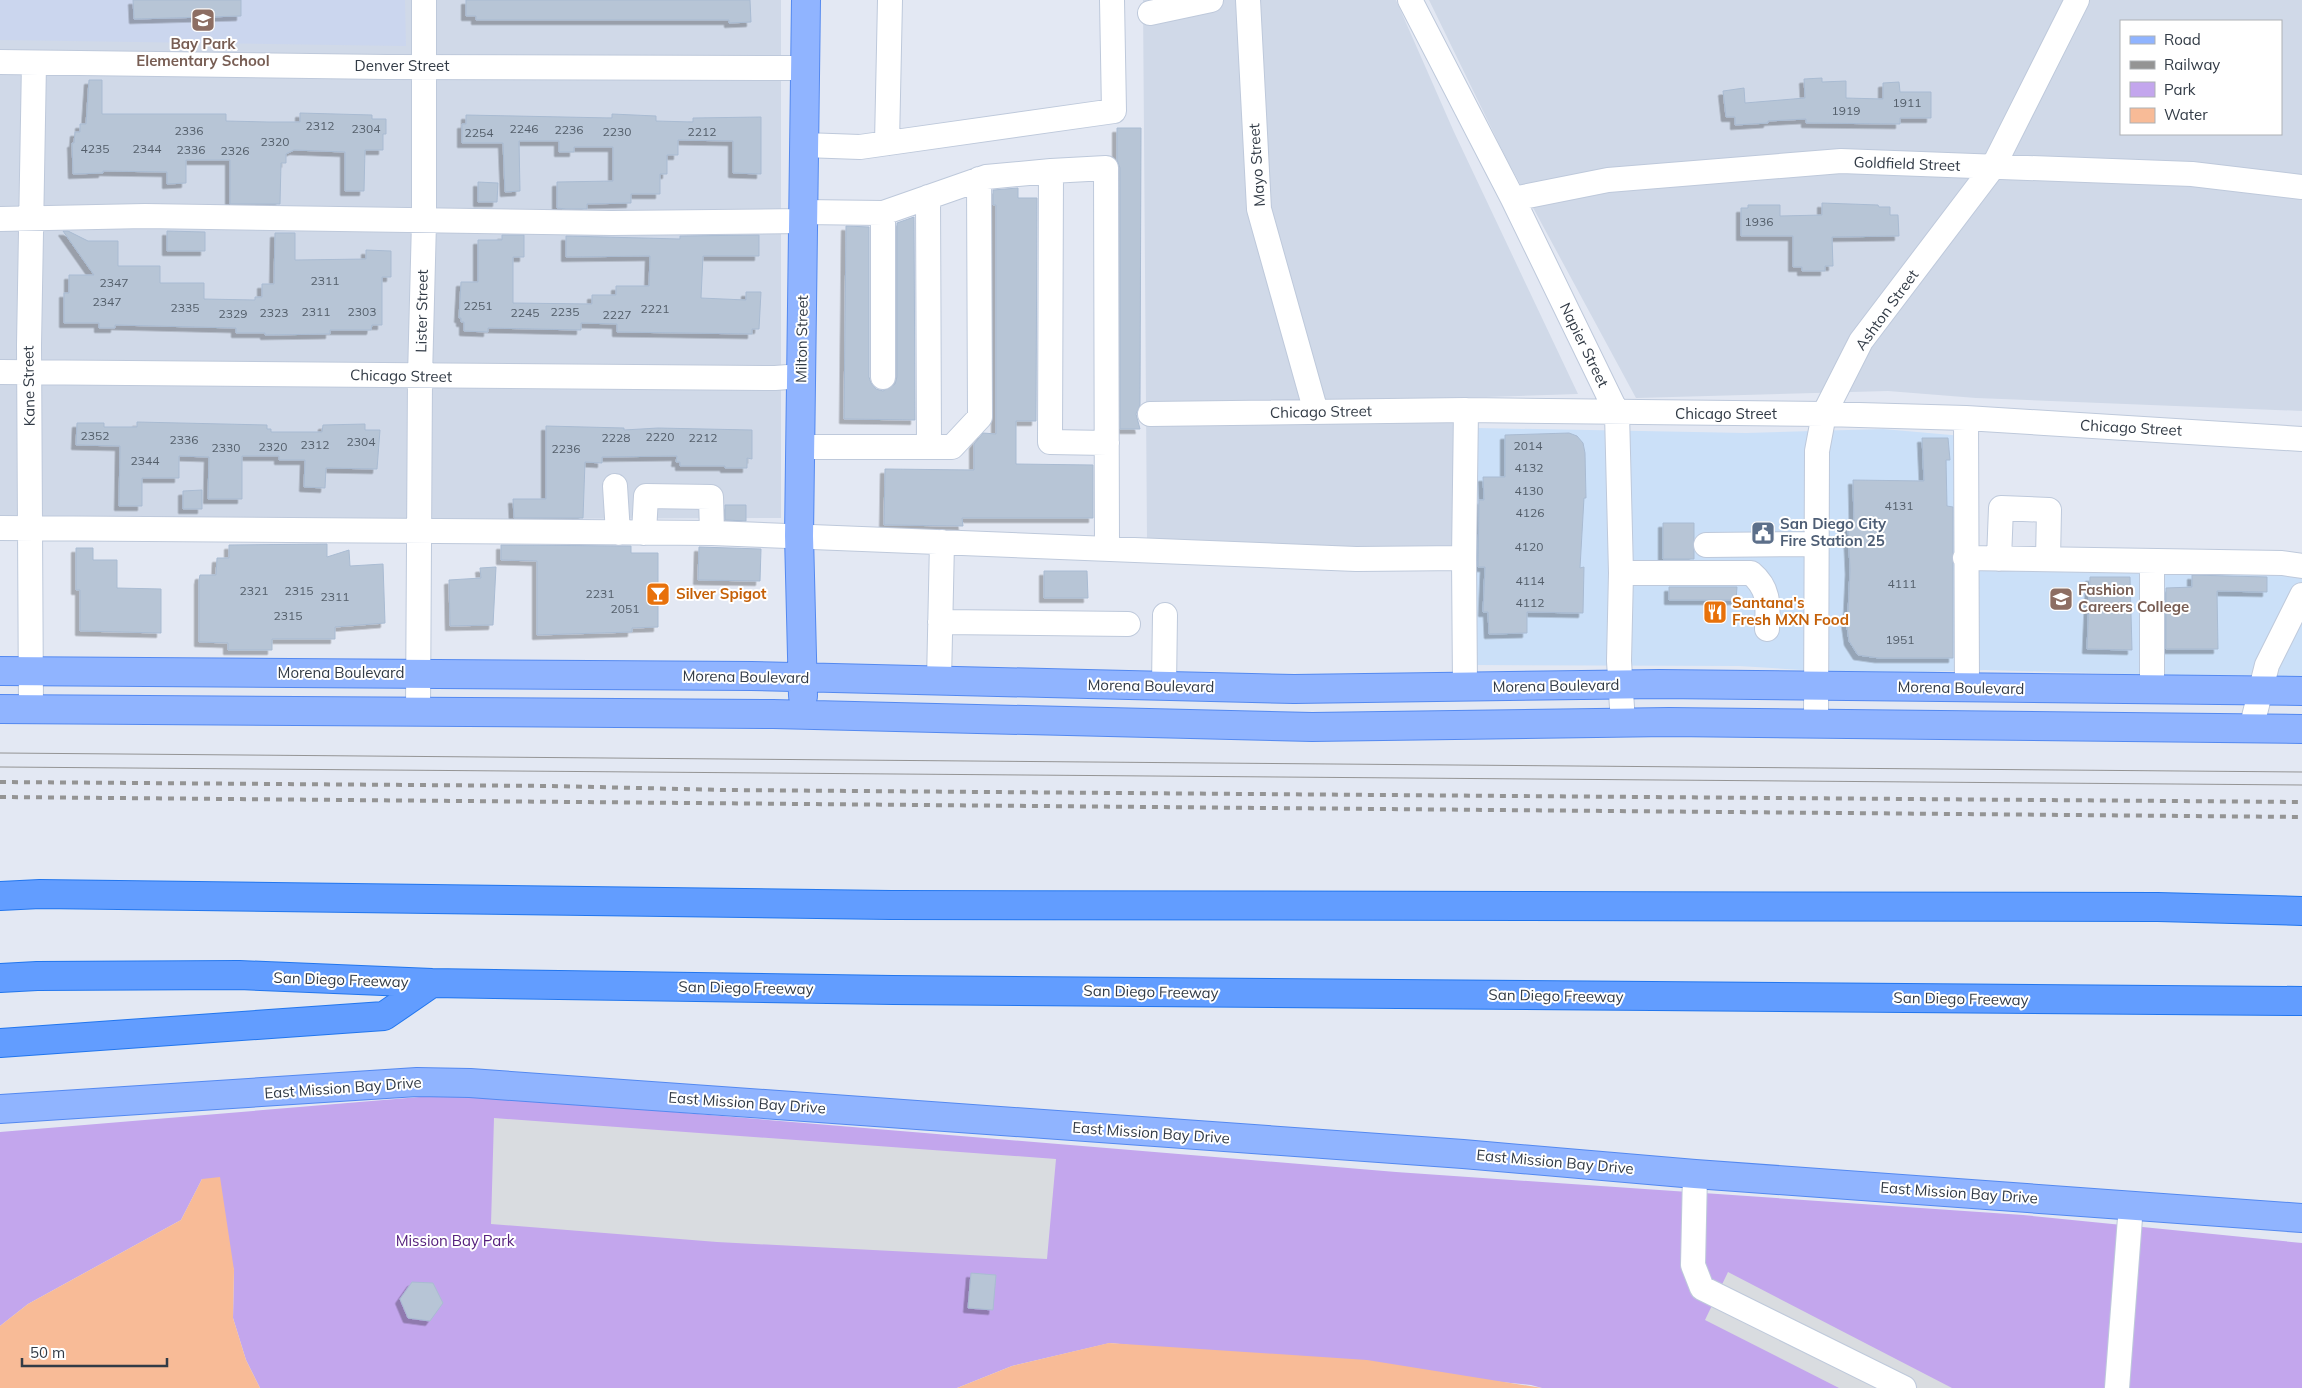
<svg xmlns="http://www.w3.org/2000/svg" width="2302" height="1388" viewBox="0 0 2302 1388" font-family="Mulish,sans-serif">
  <defs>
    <filter id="shadow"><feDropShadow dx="-4.5" dy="4.5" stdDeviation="0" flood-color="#0004"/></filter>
  </defs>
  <rect width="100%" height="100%" fill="#e3e8f3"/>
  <path fill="#d0d9e8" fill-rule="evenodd" d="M0,0H781V518L197,520L0,518Z
    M1143,0H1396L1454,132L1578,394L1455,398V550L1147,540Z
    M1429,0H2302V411L1976,398L1888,391L1636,398L1504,154ZM2121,21H2281V134H2121Z"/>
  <path fill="#cbe0f8" d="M1477,428L1746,433L1883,429L1974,437L1975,549L2302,555V679L1985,670L1866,674L1739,666L1474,665Z"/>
  <path fill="#cbd6ee" d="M0,0H405L406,46L0,40Z"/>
  <path fill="#c3a6ed" d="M456,1094L1396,1172L2023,1215L2302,1243V1388H1542L1531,1385L1110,1343L1012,1366L957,1388H260L246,1360L233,1318L234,1270L202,1179L181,1220L28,1304L0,1326V1132Z"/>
  <path fill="#d9dce0" d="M494,1118L1056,1159L1047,1259L717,1242L491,1224Z
    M1728,1272L1952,1388H1839L1705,1320Z"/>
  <path fill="#f8bb97" d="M220,1177L234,1270L233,1318L246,1360L260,1388H0V1326L28,1304L181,1220L202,1179Z
    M1109,1343L1367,1360L1542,1388H957L1012,1366Z"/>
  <path fill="#b7c5d6" stroke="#a9bbd2" filter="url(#shadow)" d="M133,0H241V16L134,19Z
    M466,0H750L751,22L729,23V20H476V16H466Z
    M1822,78V82L1846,81V98L1883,99V83L1899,82L1900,92H1931V118H1900V124L1806,123V119L1768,121V123L1735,125V117H1726L1723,91L1744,88L1745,103L1805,98L1804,79Z
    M89,80H102V114H226V121L269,122H300V113L372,115V119H386V134H383V150H365L364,191H345V152L294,150L286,154V163H281L280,204H230V160H186V183L167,184V172L103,171V173L73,174L72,143H74L75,132H80V124H86Z
    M612,114L656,116V121L693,122V118L761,117V174L733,173V141L678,140V155H667V174H660V194H631V203L587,204V209H566L557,208V182L613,181V147H574V152H559V141H519L520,191L505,192L503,143H462V124H466V115L612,118Z
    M1117,128H1141L1140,405L1136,414L1140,429H1120V168L1117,160Z
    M478,182L498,183L497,202H478Z
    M1018,188V198H1037L1036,421H1016V464L1093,465V518H962L963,526L884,525L885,469L974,470V444L983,433L996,434V205H993V190Z
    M1822,203L1878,205L1879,207H1890V215H1898L1899,236L1832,237L1833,266H1825V271H1802V267H1793V236H1741V208H1748V205H1780V216L1822,215Z
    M914,217L915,420L844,419L846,226L869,227V377L871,383L876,389L883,391L895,384L897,377V223Z
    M63,231H68L88,241H118V266H160V283H204V299L255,300V297H262V284H274L275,233H295V260L366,259V250L391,251V277H382V325H372L371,330H330V334L265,335V333H236V328L115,325V328H99V323H64V293H69V275H94Z
    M167,231L205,232V251H167Z
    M502,235H524V257H513V303L592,304V295H616V286H649L650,256L566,257V236L680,239V236L759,235V256H703L701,298L746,300V292H761L759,329H752V334L617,332V324L581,323V330L488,328V332L464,331V322H461V318H459L461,282H478V240H502Z
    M137,422L267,425V429H271V432H322L323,425L365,424V430H380L377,469L326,468L325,488L304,487L305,460H279V456H242V499H208L209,457L179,456V478H142V506H119L120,446L76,445L77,423H104V427H137Z
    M546,426L624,428V430L658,428L752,430V459L747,458V468H725V466H680V462H676L677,456L602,457V463L585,462L583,518H514L513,499H546Z
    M1569,433L1577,436L1583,443L1585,453L1586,498H1584L1580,568L1584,567L1583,613L1527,612V633L1489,634L1488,612H1483L1485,567H1478L1479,500H1484L1483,477H1505V435Z
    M1922,438H1948L1950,460H1946L1947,506L1953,507V658H1879L1858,655L1849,641L1845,613H1848L1850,570L1848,524H1854L1853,480L1924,481Z
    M202,490V509H183V491Z
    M725,505H746V521L725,520Z
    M1663,523H1694V559H1663Z
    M327,544V557L349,550L350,566L383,564L385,623L335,627V639H272V650H228V643L199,642V580L200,575H216L217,558H229V545Z
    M501,545L631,546V553H658V627L632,628V632L537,635V561L501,560Z
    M699,547L761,549L760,581L698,580Z
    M76,548H93V560H117V588L161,589V633L80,631V590H76Z
    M496,567L493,625L450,626L449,580L481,578L480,568Z
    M1044,571H1087L1088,598H1044Z
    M2192,575L2267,577V592L2217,591L2218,649H2166V588L2192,587Z
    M2090,577H2130L2132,650L2087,649Z
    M1669,587H1737L1736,600H1669Z
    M971,1273L996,1275L993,1310L968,1308Z
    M412,1282L433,1283L443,1303L430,1321L408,1318L400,1299Z"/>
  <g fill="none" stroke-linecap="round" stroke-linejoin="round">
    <g stroke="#bec9db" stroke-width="26">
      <path id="minor" d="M1248,0L1259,209L1316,412
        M1410,0L1513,199L1617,413L1621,573L1619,661L1623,723
        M1150,13L1211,0
        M0,62L387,67L805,68
        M887,143L890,0
        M804,145L860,147L1114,111L1112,0
        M928,197L929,447
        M1513,199L1608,180L1841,161L2192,174L2302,187
        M803,212L883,213V377
        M883,213L986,177L1051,171
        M0,219L145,216L612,223L803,221
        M0,372L775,378L802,376
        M1150,414L1466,410L1824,414L1966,418L2302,439
        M1966,418L1967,688
        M1107,443L1050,442L1051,171L1106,168L1107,549
        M801,447H952L980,417L979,179
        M615,486L618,533
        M0,528L712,533L1356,559L1464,558L1466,410
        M644,533L646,496L711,497L712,533
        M1706,545L1817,544
        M1464,558L1465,687
        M1965,558L2282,563L2302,566
        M1999,559L2001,508L2049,510L2048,559
        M2152,561V690
        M1621,573H1751C1770,589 1768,605 1767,629
        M940,622L1128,624
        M939,681L942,542
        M1164,686L1165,615
        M31,709L29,345L34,63
        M418,711L420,377L424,222V0
        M1816,724L1817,451L1824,414L1861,341L1993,167L2077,0
        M2251,729L2267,665L2302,595
        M1695,1174L1693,1265L1702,1288L1904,1388
        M2117,1388L2131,1205"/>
    </g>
    <g stroke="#5489f0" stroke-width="30">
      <path id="major" d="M0,671L751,676L1294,689L1659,684L2302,691
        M803,696L799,536L806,0
        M0,709L773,714L1312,727L1669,722L2302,729
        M0,1109L417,1082L470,1083L1463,1154L1695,1174L2302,1218"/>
    </g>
    <g stroke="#2276ee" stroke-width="30">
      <path id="highway" d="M0,896L40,894L891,905L2158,907L2302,911
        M0,978L37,976L239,975L432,983L893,990L2302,1001
        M0,1043L384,1016L432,983"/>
    </g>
    <use href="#minor" stroke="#fff" stroke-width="24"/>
    <use href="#major" stroke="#90b4ff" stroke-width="28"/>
    <use href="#highway" stroke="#629dff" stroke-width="28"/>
    <path stroke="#949494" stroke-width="1" d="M0,753L2302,772
      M0,767L2302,785"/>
    <path stroke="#949494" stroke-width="4" stroke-dasharray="6 6" stroke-linecap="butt" d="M0,782L552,786L725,790L2302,802
      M0,797L2302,817"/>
  </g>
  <defs>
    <g id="school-square" transform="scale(1.25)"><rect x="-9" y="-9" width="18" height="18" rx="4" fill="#8d6e63" stroke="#fff"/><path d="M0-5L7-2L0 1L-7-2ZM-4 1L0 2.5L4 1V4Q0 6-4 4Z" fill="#fff"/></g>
    <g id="civic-square" transform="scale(1.25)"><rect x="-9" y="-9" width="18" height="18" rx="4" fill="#5c6f8a" stroke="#fff"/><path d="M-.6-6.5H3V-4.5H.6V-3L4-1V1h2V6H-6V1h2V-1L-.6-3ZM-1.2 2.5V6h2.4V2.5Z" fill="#fff"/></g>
    <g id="bar-square" transform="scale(1.25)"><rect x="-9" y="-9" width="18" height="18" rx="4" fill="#e8710a" stroke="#fff"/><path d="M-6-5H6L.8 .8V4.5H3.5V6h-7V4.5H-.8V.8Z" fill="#fff"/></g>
    <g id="restaurant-square" transform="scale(1.25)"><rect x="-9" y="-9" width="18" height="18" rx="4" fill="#e8710a" stroke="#fff"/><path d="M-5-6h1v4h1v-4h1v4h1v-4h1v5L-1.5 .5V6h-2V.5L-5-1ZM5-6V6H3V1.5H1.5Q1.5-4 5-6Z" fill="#fff"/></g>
  </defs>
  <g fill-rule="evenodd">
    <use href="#school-square" x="203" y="20"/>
    <use href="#civic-square" x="1763" y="533"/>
    <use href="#bar-square" x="658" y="594"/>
    <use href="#school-square" x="2061" y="599"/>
    <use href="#restaurant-square" x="1715" y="612"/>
  </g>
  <g text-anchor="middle" stroke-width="4" stroke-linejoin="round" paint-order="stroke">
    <g font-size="12" fill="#535e6a">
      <text x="1907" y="107">1911</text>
      <text x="1846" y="115">1919</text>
      <text x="320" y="130">2312</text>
      <text x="366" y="133">2304</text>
      <text x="524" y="133">2246</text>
      <text x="569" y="134">2236</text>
      <text x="189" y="135">2336</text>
      <text x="617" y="136">2230</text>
      <text x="702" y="136">2212</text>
      <text x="479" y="137">2254</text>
      <text x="275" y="146">2320</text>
      <text x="95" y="153">4235</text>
      <text x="147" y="153">2344</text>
      <text x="191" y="154">2336</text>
      <text x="235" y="155">2326</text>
      <text x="1759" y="226">1936</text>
      <text x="325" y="285">2311</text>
      <text x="114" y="287">2347</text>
      <text x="107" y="306">2347</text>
      <text x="478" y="310">2251</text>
      <text x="185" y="312">2335</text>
      <text x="655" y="313">2221</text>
      <text x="316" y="316">2311</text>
      <text x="362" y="316">2303</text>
      <text x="565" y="316">2235</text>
      <text x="274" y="317">2323</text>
      <text x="525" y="317">2245</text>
      <text x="233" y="318">2329</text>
      <text x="617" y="319">2227</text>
      <text x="95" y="440">2352</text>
      <text x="660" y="441">2220</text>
      <text x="616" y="442">2228</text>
      <text x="703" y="442">2212</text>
      <text x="184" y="444">2336</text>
      <text x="361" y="446">2304</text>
      <text x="315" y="449">2312</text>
      <text x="1528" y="450">2014</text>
      <text x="273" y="451">2320</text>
      <text x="226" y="452">2330</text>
      <text x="566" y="453">2236</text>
      <text x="145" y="465">2344</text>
      <text x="1529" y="472">4132</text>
      <text x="1529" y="495">4130</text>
      <text x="1899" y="510">4131</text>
      <text x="1530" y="517">4126</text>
      <text x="1529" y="551">4120</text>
      <text x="1530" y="585">4114</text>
      <text x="1902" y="588">4111</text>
      <text x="254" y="595">2321</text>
      <text x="299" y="595">2315</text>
      <text x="600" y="598">2231</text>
      <text x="335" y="601">2311</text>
      <text x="1530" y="607">4112</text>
      <text x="625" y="613">2051</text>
      <text x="288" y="620">2315</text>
      <text x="1900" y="644">1951</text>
    </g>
    <g font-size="15" font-weight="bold" fill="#785e54" stroke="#fff">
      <text x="203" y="49">Bay Park<tspan x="203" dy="17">Elementary School</tspan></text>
      <text x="2078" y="595" text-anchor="start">Fashion<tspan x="2078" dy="17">Careers College</tspan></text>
    </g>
    <g font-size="15" fill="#323b46" stroke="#fff">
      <text x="402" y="71">Denver Street</text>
      <text transform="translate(1907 164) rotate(2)" y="5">Goldfield Street</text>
      <text transform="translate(1257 165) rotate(-94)" y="5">Mayo Street</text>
      <text transform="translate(1887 310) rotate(-54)" y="5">Ashton Street</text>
      <text transform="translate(422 311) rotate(-89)" y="5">Lister Street</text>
      <text transform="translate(802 339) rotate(-89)" y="5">Milton Street</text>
      <text transform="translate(1584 345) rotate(64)" y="5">Napier Street</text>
      <text transform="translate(401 376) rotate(1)" y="5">Chicago Street</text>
      <text transform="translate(29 386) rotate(-91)" y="5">Kane Street</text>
      <text transform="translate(1321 412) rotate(-1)" y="5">Chicago Street</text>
      <text x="1726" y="419">Chicago Street</text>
      <text transform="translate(2131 428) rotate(3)" y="5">Chicago Street</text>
      <text x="341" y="678">Morena Boulevard</text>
      <text transform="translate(746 677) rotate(1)" y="5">Morena Boulevard</text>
      <text transform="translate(1151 686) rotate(1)" y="5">Morena Boulevard</text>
      <text transform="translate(1556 686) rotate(-1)" y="5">Morena Boulevard</text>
      <text transform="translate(1961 688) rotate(1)" y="5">Morena Boulevard</text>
      <text transform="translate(341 980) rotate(2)" y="5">San Diego Freeway</text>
      <text transform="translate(746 988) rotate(1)" y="5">San Diego Freeway</text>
      <text transform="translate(1151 992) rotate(1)" y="5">San Diego Freeway</text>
      <text transform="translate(1556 996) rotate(1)" y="5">San Diego Freeway</text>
      <text transform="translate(1961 999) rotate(1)" y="5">San Diego Freeway</text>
      <text transform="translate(343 1088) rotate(-4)" y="5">East Mission Bay Drive</text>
      <text transform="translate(747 1103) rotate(4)" y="5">East Mission Bay Drive</text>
      <text transform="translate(1151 1133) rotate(4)" y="5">East Mission Bay Drive</text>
      <text transform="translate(1555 1162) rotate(5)" y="5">East Mission Bay Drive</text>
      <text transform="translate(1959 1193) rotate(4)" y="5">East Mission Bay Drive</text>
    </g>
    <g font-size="15" font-weight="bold" fill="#4e5e75" stroke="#fff" text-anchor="start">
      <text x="1780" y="529">San Diego City<tspan x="1780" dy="17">Fire Station 25</tspan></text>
    </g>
    <g font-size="15" font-weight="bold" fill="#c56008" stroke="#fff" text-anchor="start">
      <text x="676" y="599">Silver Spigot</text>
      <text x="1732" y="608">Santana's<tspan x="1732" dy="17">Fresh MXN Food</tspan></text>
    </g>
    <g font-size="15" fill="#56207d" stroke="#fff">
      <text x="455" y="1246">Mission Bay Park</text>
    </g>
  </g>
  <rect x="2120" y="20" width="162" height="115" fill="#ffffff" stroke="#adb1b5"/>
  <rect x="2130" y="36" width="25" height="8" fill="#90b4ff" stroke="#adb1b5"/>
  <text x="2164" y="45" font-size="15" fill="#323b46">Road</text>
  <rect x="2130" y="61" width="25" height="8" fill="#949494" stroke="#adb1b5"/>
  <text x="2164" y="70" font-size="15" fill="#323b46">Railway</text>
  <rect x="2130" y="82" width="25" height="15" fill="#c3a6ed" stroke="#adb1b5"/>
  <text x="2164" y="95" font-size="15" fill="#323b46">Park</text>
  <rect x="2130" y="108" width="25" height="15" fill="#f8bb97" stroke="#adb1b5"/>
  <text x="2164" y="120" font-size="15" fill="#323b46">Water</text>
  <path d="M22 1358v8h145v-8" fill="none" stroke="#323b46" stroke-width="2.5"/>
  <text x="30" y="1358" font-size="15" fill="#323b46" stroke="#ffffff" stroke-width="4" paint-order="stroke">50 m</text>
</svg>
